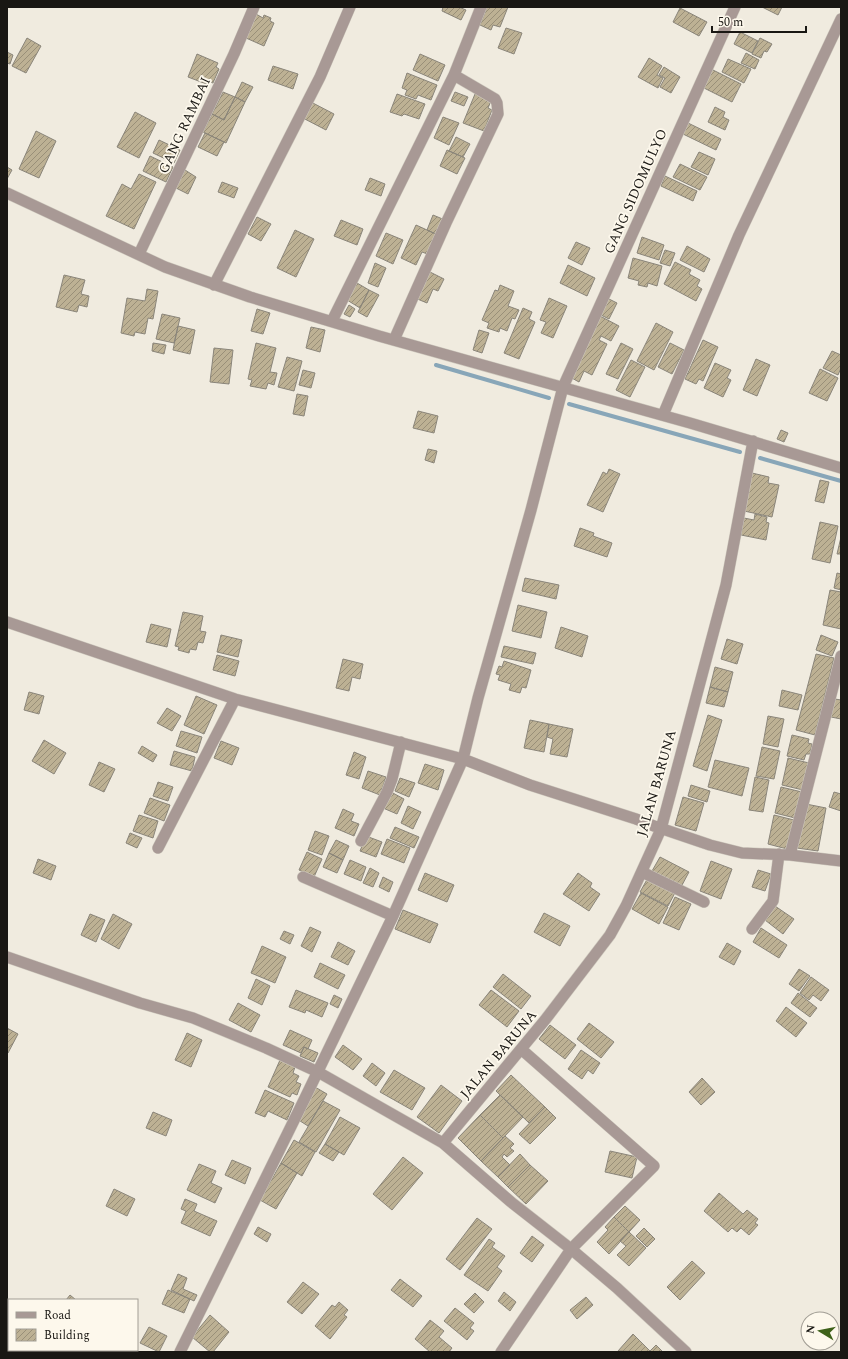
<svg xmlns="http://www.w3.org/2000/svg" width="848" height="1359" viewBox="0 0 848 1359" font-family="Spectral,serif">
  <defs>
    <pattern id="building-hatch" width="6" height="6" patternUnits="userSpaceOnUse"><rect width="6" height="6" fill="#bdb194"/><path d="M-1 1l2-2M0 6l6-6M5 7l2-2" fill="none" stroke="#998f78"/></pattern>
  </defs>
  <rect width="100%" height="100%" fill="#f0ebdf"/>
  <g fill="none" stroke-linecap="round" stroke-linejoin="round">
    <path stroke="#88a6b8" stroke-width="4" d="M436,365L549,398
      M569,404L740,452
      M760,458L841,481"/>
  </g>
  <path fill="url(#building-hatch)" stroke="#8a857a" d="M443,7H459L466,10L461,20L442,11Z
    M487,7H508L500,27L493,25L491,30L480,25Z
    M762,7H782L778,15Z
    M680,8L707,22L699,36L673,22Z
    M256,14L263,18L264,15L271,18L270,21L274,23L264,46L246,38Z
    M506,28L522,33L514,54L498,48Z
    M740,32L758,41L752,53L734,44Z
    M27,38L41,46L26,73L12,66Z
    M760,38L772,44L767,52L764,51L761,58L752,54Z
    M7,52L13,55L10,64L7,63Z
    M746,53L759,60L755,69L741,63Z
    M197,54L218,63L216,67L219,69L213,83L210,82L209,85L188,77Z
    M420,54L445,65L438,81L413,70Z
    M649,58L662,66L657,75L663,78L658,88L638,77Z
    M728,59L751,69L744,83L722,72Z
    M273,66L298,74L293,89L268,80Z
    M664,67L680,77L671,93L660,87L665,78L659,75Z
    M711,69L741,84L732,102L702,87Z
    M407,73L437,85L431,100L418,95L416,99L405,95L407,90L402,88Z
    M242,82L253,87L245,102L235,97Z
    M223,92L235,97L224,120L212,114Z
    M455,92L468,97L464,106L451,101Z
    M397,94L425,104L419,119L404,114L402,116L390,112Z
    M475,94L491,101L488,108L492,110L484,131L463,123Z
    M235,97L245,102L226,143L203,132L212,114L224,120Z
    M309,101L334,114L326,130L301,117Z
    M715,107L725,112L723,117L729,120L725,130L708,122Z
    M135,112L156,123L139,158L117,147Z
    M443,117L459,123L449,145L434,138Z
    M688,123L721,139L716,150L683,134Z
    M36,131L56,141L39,178L19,169Z
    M205,133L224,142L217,156L198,147Z
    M456,137L470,144L463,157L449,151Z
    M159,140L180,150L174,163L153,153Z
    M447,150L465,158L457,174L440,166Z
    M699,152L715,159L708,175L691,167Z
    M150,156L173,167L166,182L143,171Z
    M680,164L707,177L700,190L673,177Z
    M7,167L12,170L7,179Z
    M185,170L196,177L188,194L176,188Z
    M139,174L156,182L134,229L106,216L122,184L131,189Z
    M665,176L697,191L693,201L661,186Z
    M370,178L385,184L381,196L365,190Z
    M222,182L238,188L234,198L218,192Z
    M433,215L445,220L438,235L427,230Z
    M257,217L271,224L261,241L248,234Z
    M341,220L363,229L357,245L334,236Z
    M416,225L438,235L430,255L422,252L416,265L401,258Z
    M295,230L314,239L296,277L277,268Z
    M386,233L403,240L393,264L376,256Z
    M642,237L664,245L659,260L637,253Z
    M576,242L590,248L582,265L568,258Z
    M687,246L710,259L704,272L680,260Z
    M665,250L675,253L670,266L660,263Z
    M633,258L662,266L657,286L648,283L647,287L638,285L639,281L628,278Z
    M675,262L691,270L689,274L700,280L697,286L702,289L696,301L664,284Z
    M375,263L386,268L378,287L368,283Z
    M568,265L595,278L587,296L560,283Z
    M428,271L444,279L438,291L433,289L427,303L415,298Z
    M64,275L85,280L81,294L89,296L87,307L79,305L77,312L56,307Z
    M357,283L369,290L360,308L347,300Z
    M500,285L514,291L508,306L519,310L515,319L512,318L507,331L500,328L499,332L487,328L489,323L482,320L495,290L498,291Z
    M147,289L158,291L153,319L148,318L145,334L135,332L134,336L121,333L127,298L145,301Z
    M369,290L379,295L367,317L358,312Z
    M605,297L617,303L609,319L597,313Z
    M549,298L567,306L553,338L541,333L546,322L540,320Z
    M349,305L355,309L350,317L344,314Z
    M523,308L532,312L529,319L535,322L519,359L504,353Z
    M257,309L270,313L263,334L251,331Z
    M162,314L180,318L174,343L156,339Z
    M600,316L619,326L611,341L601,336L599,340L607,344L592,375L584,371L579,382L570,377Z
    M656,323L673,332L654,370L637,361Z
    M178,326L195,330L190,354L173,350Z
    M311,327L325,330L320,352L306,348Z
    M479,330L489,333L482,353L473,350Z
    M703,340L718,347L703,381L699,379L696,384L685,379Z
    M153,343L166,345L164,354L152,351Z
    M256,343L276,348L270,372L277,373L274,385L268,383L266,389L250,386L252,380L248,379Z
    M621,343L633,349L618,379L606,374Z
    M670,343L684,350L672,374L658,367Z
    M214,348L233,350L229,384L210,382Z
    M832,351L841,355V368L838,375L823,368Z
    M287,357L302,361L294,391L278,387Z
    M756,359L770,365L757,396L743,390Z
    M631,360L645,367L630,397L616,390Z
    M715,363L731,370L727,378L731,380L723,397L704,388Z
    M820,369L838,378L827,401L809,393Z
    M303,370L315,373L311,388L299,385Z
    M297,394L308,396L304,416L293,414Z
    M418,411L438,416L434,433L413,428Z
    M781,430L788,433L784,442L777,439Z
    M428,449L437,451L434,463L425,460Z
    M609,469L620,474L603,512L587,505L603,472L607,474Z
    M752,473L769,477L768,483L779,485L772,517L744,511Z
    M820,480L829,482L824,503L815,501Z
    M755,514L767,517L766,522L769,523L766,540L741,535L744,518L754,520Z
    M820,522L838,526L830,563L812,559Z
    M580,528L594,533L593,536L612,543L607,557L574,546Z
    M841,537V554H837Z
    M837,573L841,574V590L834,588Z
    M525,578L559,585L556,599L522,591Z
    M830,590L841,592V629L823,625Z
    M518,605L547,612L541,638L512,631Z
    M183,612L203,616L200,631L206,632L203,643L198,642L196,650L190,649L189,653L178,650L179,647L175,646Z
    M151,624L171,629L167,647L146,642Z
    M561,627L588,636L582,657L555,648Z
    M221,635L242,640L238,657L217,652Z
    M821,635L838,642L832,656L816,650Z
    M727,639L743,644L737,664L721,659Z
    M504,646L536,653L533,664L501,657Z
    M816,654L834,658L815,735L796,730Z
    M217,655L239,661L235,676L213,670Z
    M343,659L363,664L360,679L352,677L349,691L336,688Z
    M504,661L531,670L526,688L522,687L520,693L509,690L511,684L498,680L500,675L496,674L499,666L502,667Z
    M715,667L733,672L728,692L710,687Z
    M710,687L728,692L724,707L706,703Z
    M782,690L802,695L798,710L779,706Z
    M29,692L44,696L39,714L24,710Z
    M196,696L217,705L204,734L184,725Z
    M835,699L841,700V719L831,717Z
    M167,708L181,716L172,731L157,723Z
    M708,715L722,720L707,771L693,766Z
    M768,716L784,719L778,747L763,744Z
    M530,720L549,724L544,752L524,748Z
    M549,724L573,729L567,757L550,754L553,739L547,737Z
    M181,731L202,737L197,753L176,746Z
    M792,735L809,739L808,743L812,744L810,754H806L804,760L787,756Z
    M44,740L66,753L54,774L32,761Z
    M221,741L239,748L232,765L214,758Z
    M142,746L157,755L153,762L138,753Z
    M762,747L780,751L774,779L756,776Z
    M174,751L195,757L192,771L170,765Z
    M354,752L366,757L359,779L346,775Z
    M788,758L809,763L803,790L782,785Z
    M715,760L749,768L742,796L708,787Z
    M99,762L115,769L104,792L89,785Z
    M425,764L444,770L438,790L418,783Z
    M368,771L386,777L380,795L362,788Z
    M755,777L769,780L763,812L749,810Z
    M400,778L415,783L409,797L395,791Z
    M158,782L173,787L168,801L153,796Z
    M691,785L710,791L707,802L688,796Z
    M781,787L802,792L795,818L775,813Z
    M391,792L404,799L397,814L383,808Z
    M834,792L841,794V811L829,807Z
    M683,797L704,803L696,831L675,825Z
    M150,798L170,805L164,821L144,813Z
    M806,804L826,808L818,851L797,848Z
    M408,806L421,812L413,829L401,823Z
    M343,809L354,814L351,821L359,824L354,836L335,828Z
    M139,815L158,821L153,838L133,831Z
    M774,815L794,820L787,849L768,844Z
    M395,827L419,837L414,848L390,838Z
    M315,831L329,836L322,855L308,850Z
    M130,833L142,838L137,848L126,843Z
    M366,836L382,842L376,857L360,851Z
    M387,839L410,848L404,863L381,854Z
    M336,840L349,846L343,860L329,853Z
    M307,852L322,859L314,877L299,870Z
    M329,853L343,860L337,873L323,867Z
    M660,857L689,872L681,887L652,871Z
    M38,859L56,866L51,880L33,873Z
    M350,860L366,867L361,881L344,874Z
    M711,861L732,869L721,899L700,891Z
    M370,868L379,873L373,887L363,883Z
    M758,870L771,874L765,891L752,887Z
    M425,873L454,885L447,902L418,890Z
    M578,873L592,883L590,887L600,894L589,911L563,894Z
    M649,876L676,891L668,906L640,892Z
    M383,877L393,882L389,892L379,887Z
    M641,893L668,907L659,924L632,909Z
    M675,897L691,904L679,930L663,923Z
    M775,906L794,919L783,934L765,920Z
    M403,910L438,924L430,943L395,929Z
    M544,913L570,926L560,946L534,932Z
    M90,914L105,920L96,942L81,935Z
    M113,914L132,924L119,949L101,939Z
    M310,927L321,932L312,952L301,946Z
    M761,928L787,945L779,958L753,942Z
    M284,931L294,935L290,944L280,939Z
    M338,942L355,951L348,965L331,957Z
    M727,943L741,951L734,965L719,957Z
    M262,946L286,957L275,983L251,973Z
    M320,963L345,975L338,989L314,977Z
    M799,969L810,976L799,991L789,984Z
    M503,974L531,996L521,1009L493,987Z
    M811,977L829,990L821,1001L813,995L809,1000L800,993Z
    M256,979L270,986L262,1005L248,998Z
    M296,990L328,1003L322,1017L306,1010L305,1013L289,1007Z
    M491,990L519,1011L507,1027L479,1005Z
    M798,993L817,1008L810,1017L791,1003Z
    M334,995L342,999L338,1008L330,1004Z
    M238,1003L260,1015L251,1032L229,1020Z
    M786,1007L807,1023L796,1037L776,1021Z
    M589,1023L614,1042L601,1058L577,1039Z
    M550,1025L576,1045L565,1059L539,1039Z
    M7,1028L18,1034L8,1053L7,1052Z
    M290,1030L312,1040L308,1049L304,1047L301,1053L283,1045Z
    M187,1033L202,1040L191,1067L175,1060Z
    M343,1045L362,1059L353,1070L335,1057Z
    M304,1047L318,1053L314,1062L300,1056Z
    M581,1050L600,1063L593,1074L588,1070L582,1079L568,1069Z
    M280,1060L295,1067L293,1073L299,1076L296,1082L301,1084L297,1095L292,1093L290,1097L268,1087Z
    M372,1063L385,1073L376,1086L363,1076Z
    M394,1070L425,1088L412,1110L380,1092Z
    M511,1075L545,1107L529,1123L496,1091Z
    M702,1078L715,1092L701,1105L689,1092Z
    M441,1085L462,1101L439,1133L417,1117Z
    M315,1087L327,1094L308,1126L297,1119Z
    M265,1090L294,1103L287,1120L268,1111L265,1117L255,1113Z
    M500,1095L523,1117L503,1138L480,1115Z
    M323,1101L340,1110L316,1152L299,1142Z
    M545,1107L556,1118L530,1144L519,1134Z
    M153,1112L172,1120L166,1136L146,1128Z
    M480,1115L503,1138L481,1161L458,1138Z
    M340,1117L360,1128L344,1155L325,1144Z
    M505,1136L514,1144L510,1148L514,1151L507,1157L504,1154L502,1157L510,1165L498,1177L481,1161Z
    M294,1140L315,1152L302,1176L281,1163Z
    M325,1144L339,1152L333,1161L319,1153Z
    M610,1151L637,1157L632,1178L605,1172Z
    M520,1154L530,1165L508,1187L498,1177Z
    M403,1157L423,1173L392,1210L373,1194Z
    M232,1160L251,1168L245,1184L225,1175Z
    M281,1163L297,1173L276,1209L260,1200Z
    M199,1164L216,1171L211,1183L222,1188L215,1203L187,1190Z
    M530,1165L548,1181L526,1204L508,1187Z
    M114,1189L135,1199L127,1216L106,1206Z
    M719,1193L743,1214L747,1210L758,1219L755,1223L758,1225L749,1235L741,1228L737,1232L732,1228L728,1232L704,1211Z
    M185,1199L197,1204L194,1211L217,1221L210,1236L181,1223L186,1211L181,1209Z
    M625,1206L640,1220L629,1232L614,1217Z
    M614,1217L629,1232L609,1254L597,1242L608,1230L605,1227Z
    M477,1218L492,1229L460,1270L446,1259Z
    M258,1227L271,1234L267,1242L254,1234Z
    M644,1228L655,1239L647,1247L636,1236Z
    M629,1232L646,1248L629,1266L617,1255L626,1246L620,1241Z
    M532,1236L544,1245L532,1262L520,1253Z
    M489,1239L495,1243L492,1247L505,1256L497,1267L502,1271L488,1291L464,1275Z
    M692,1261L705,1273L680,1300L667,1287Z
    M178,1274L187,1278L183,1289L197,1295L194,1301L171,1290Z
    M400,1279L422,1296L413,1307L391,1290Z
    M303,1282L319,1294L302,1314L287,1302Z
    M168,1290L190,1299L184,1313L162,1304Z
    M504,1292L516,1302L510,1311L498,1301Z
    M475,1293L484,1302L474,1313L464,1304Z
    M70,1295L76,1300H66Z
    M586,1297L593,1305L577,1319L570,1310Z
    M339,1302L348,1310L344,1315L347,1317L330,1339L315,1326L332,1305L335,1307Z
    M455,1308L474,1323L470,1328L474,1331L467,1340L444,1321Z
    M210,1315L229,1332L213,1352H210L192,1337Z
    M430,1320L444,1331L439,1337L452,1348L449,1352H430L415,1339Z
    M149,1327L167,1336L159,1352L140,1343Z
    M7,1334L9,1336V1350L7,1352Z
    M633,1334L650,1351L649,1352L618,1351Z
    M656,1345L663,1352H649Z
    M104,1350H115L118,1352H102Z"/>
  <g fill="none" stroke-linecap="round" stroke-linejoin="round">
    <g stroke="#cec9be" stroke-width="12">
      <path id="street" d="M7,193L165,267L250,297L379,336L690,423L841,468
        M139,254L234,54L254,7
        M214,285L320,77L350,7
        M332,321L454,75L481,7
        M394,340L446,223L498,114L497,103L495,99L454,75
        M663,415L739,235L841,19
        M7,622L235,699L463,759L530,785L636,819L654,826L710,845L742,853L790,855L841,861
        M361,841L387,792L392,779L401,742
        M158,848L235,699
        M790,855L841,656
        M642,872L704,902
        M303,877L393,916
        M752,929L773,901L779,854
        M7,957L140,1003L193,1018L266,1048L318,1072L443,1143L511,1202L571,1249L617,1288L686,1352
        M443,1143L545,1020L610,935L626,906L661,829L726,585L753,441
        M7,1305L9,1306
        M63,1350L65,1352
        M53,1352L55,1350
        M180,1352L305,1098L393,916L463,759L478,698L531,510L563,387L735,7
        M501,1352L571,1249L654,1166L521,1049"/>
    </g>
    <use href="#street" stroke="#a89995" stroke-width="11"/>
  </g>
  <g text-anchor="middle" stroke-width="3.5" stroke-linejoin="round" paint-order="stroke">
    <g font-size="14" fill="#191713" stroke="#fdf8ec">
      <text transform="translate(184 125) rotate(-65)" y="5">GANG RAMBAI</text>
      <text transform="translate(635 191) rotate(-66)" y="5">GANG SIDOMULYO</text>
      <text transform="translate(656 783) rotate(-74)" y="5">JALAN BARUNA</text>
      <text transform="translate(498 1054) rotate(-50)" y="5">JALAN BARUNA</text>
    </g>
  </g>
  <rect width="848" height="1359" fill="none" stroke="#191713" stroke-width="16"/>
  <rect x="8" y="1299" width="130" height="52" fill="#fdf8ec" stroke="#a29e95"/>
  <rect x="16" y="1312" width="20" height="6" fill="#a89995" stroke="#a29e95"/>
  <text x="44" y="1319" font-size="12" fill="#191713">Road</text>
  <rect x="16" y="1329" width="20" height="12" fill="url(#building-hatch)" stroke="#a29e95"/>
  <text x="44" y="1339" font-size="12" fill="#191713">Building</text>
  <g transform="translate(820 1331) rotate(280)"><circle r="19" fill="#fdf8ec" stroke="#a29e95"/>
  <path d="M0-3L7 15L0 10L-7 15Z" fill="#3e6119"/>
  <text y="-6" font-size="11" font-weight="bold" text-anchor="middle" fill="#191713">N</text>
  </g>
  <path d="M712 26v6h94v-6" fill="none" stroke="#191713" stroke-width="2"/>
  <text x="718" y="26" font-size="12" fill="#191713" stroke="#fdf8ec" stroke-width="3" paint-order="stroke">50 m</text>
</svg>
